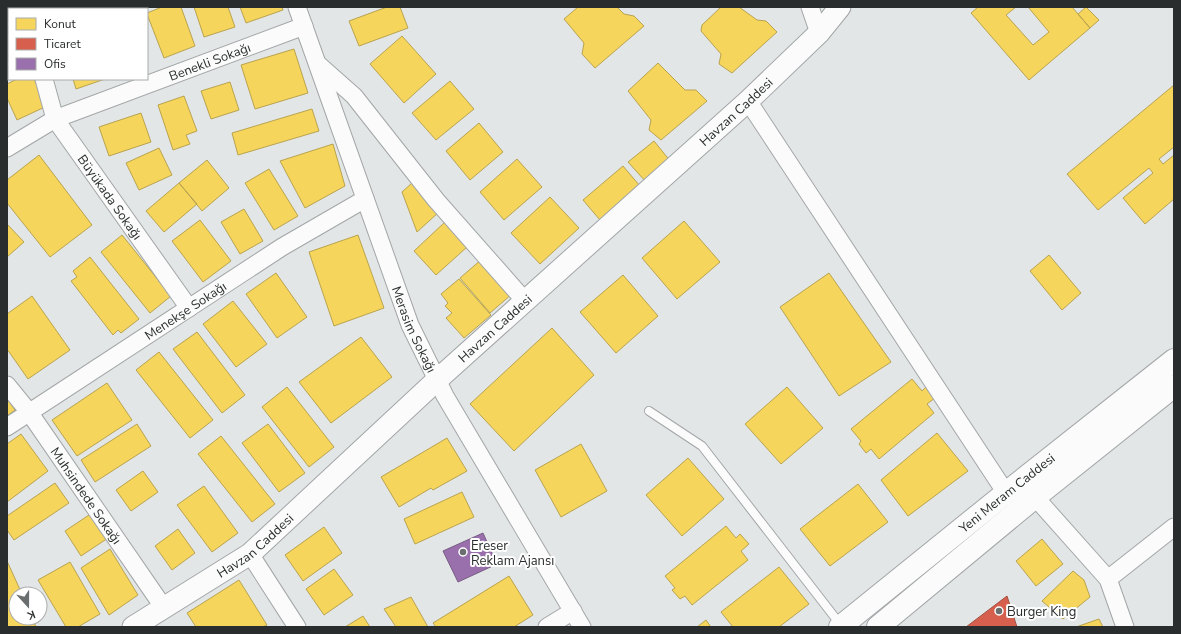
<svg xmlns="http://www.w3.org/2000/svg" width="1181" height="634" viewBox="0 0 1181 634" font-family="'Nunito Sans',sans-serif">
  <rect width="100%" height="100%" fill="#e2e6e7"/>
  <path fill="#f6d55c" stroke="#b9a34e" d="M7,7H18L19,9H9V22H7Z
    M162,7H181L195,46L164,58L147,14V13Z
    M194,7H228L235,27L204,37Z
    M240,7H282L283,10L246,23Z
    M387,7H400L408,28L359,46L349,21Z
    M578,7H617L624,14L634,16L644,26L595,68L582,54L584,43L564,19Z
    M721,7H739L757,20L766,21L777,32L732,73L719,64L721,54L701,31L702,25Z
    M978,7H1016L1006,15L1033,45L1049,32L1028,7H1072L1090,28L1029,80L971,13Z
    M1086,7L1099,20L1090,28L1078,14Z
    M402,36L436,74L404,103L370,64Z
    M9,38V66H7V39Z
    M294,49L308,93L255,109L241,65Z
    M658,63L685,90H696L707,101L661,140L649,130L651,120L628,91Z
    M17,79H34L47,106L17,120L7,98V84Z
    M73,79H105L76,89Z
    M450,81L474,109L436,140L412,113Z
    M230,82L239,110L211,119L201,91Z
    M1174,85V147L1159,159L1163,164L1174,155V199L1145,224L1123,198L1153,173L1149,168L1098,210L1067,174Z
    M184,96L197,131L186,135L190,144L173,150L158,105Z
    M312,109L319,131L238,155L232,133Z
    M141,113L151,142L109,156L99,127Z
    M479,123L503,152L470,180L446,151Z
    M654,141L671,162L646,182L628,162Z
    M333,144L345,186L305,208L280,161Z
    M159,148L172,175L139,190L126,163Z
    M39,155L92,225L50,257L7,203V180Z
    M517,159L542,187L504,220L480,192Z
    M207,160L229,188L202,211L179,183Z
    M623,166L640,186L600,220L583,200Z
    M269,169L298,216L274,230L245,183Z
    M179,183L197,204L164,232L146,211Z
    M412,183L439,212L417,232L402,192Z
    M550,197L579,228L540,264L511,233Z
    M244,209L263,241L240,254L221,222Z
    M200,220L231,261L203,282L172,241Z
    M684,221L720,262L677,299L642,258Z
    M445,222L467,247L436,275L414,251Z
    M7,224L24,242L7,257Z
    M122,235L171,296L150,313L101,252Z
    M358,235L384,308L334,326L309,252Z
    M1049,255L1081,293L1062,310L1030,271Z
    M90,257L139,319L121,333L118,330L113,335L71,281L77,277L73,271Z
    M482,259L512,294L490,313L460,278Z
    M276,273L307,317L277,338L246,294Z
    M829,273L891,362L839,396L780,307Z
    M623,275L658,316L616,353L580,312Z
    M459,279L491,315L464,338L446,318L452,313L445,306L448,303L441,294Z
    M32,296L70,350L28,379L7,349V314Z
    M233,301L267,344L236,367L203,324Z
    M552,328L594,375L514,451L470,404Z
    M197,332L245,395L222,413L173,349Z
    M361,337L392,377L331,423L299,382Z
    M159,352L213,420L190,438L136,370Z
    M912,379L922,391L926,387L935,398L927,404L934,413L879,459L871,449L866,453L859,444L861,441L851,429Z
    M107,383L132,420L77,456L52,420Z
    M287,387L334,447L309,467L262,407Z
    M787,387L823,428L781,464L745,424Z
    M7,398L15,410L7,416Z
    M137,424L151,446L95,482L81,460Z
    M268,424L305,473L279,492L242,443Z
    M937,433L968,471L908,516L881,480Z
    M21,434L48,471L7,502V444Z
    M221,436L275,504L252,522L198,454Z
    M447,438L467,471L433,490L431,488L399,507L381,477Z
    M581,444L607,491L561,517L535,470Z
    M688,458L724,499L682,536L646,495Z
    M143,471L158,492L131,511L116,490Z
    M55,483L69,503L14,540L7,530V516Z
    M858,484L888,522L830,566L800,529Z
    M204,486L238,533L212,552L177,505Z
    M462,492L474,517L415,544L404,519Z
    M92,513L108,538L81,556L65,531Z
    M726,526L736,538L740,534L749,544L741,551L748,560L692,605L685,596L680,599L672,590L675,588L665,576Z
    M324,527L342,553L303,581L285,555Z
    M178,529L195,553L172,570L155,546Z
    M1042,539L1063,564L1036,586L1016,561Z
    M110,549L138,595L109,615L81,568Z
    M7,561L22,594H16V618H32L36,627H7Z
    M70,562L100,614L78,627H66L38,580Z
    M779,567L809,604L779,627H733L721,612Z
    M334,569L353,595L324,615L306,589Z
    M1073,571L1084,580L1090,597L1063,619L1042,601Z
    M509,576L533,615L514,627H436L433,623Z
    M239,580L267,625L263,627H196L187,613Z
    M411,597L428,627H396L384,609Z
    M363,616L370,627H345Z
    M1099,619L1103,627H1076Z
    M706,620L711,627H697Z"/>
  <path fill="#d6604d" stroke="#a25143" d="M1007,596L1017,627H966Z"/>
  <path fill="#9970ab" stroke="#785c85" d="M483,533L497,564L458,582L443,551Z"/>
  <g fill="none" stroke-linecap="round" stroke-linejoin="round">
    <g stroke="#a3a6a7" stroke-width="10">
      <path id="service" d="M649,411L702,446L840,624"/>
    </g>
    <g stroke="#a3a6a7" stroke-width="19">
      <g id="minor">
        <path d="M23,7V9"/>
        <path id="s1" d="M297,7L410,325L445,396L582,627"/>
        <path d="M810,7L819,33"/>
        <path d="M319,65L354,96L436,200L525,301"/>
        <path id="s2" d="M44,79L55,119L189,308"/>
        <path d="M748,101L1006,493"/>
        <path id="s3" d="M7,148L55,119L304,26"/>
        <path id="s4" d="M7,385L29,412L164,608"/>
        <path id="s5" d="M7,427L282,247L365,199"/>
        <path d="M1035,497L1108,579L1125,627"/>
        <path d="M250,554L297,627"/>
        <path d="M1108,579L1174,527"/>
        <path d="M547,627L573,611"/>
      </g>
    </g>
    <g stroke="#a3a6a7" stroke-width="23">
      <g id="tertiary">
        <path id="s6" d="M133,627L250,554L437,380L748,101L819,33L840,7"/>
      </g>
    </g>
    <g stroke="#a3a6a7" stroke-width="24">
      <g id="secondary">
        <path id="s7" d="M840,627L1006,493L1174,360"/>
        <path d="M878,627L1035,497L1174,386"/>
      </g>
    </g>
    <use href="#service" stroke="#fbfbfb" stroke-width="8"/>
    <use href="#minor" stroke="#fbfbfb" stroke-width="17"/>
    <use href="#tertiary" stroke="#fbfbfb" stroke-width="21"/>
    <use href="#secondary" stroke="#fbfbfb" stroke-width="22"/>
  </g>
  <g fill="#6a6e6e" stroke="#fff" stroke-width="1.5">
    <circle cx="463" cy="552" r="4"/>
    <circle cx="999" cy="611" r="4"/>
  </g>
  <g text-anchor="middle" stroke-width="4" stroke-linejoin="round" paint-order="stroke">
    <g font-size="13" fill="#2a2d2d" stroke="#fff">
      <text dy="5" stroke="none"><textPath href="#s3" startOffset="221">Benekli Sokağı</textPath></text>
      <text dy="5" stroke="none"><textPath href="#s6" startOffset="795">Havzan Caddesi</textPath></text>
      <text dy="5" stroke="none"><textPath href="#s2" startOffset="137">Büyükada Sokağı</textPath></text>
      <text dy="5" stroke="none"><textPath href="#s5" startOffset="213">Menekşe Sokağı</textPath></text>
      <text dy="5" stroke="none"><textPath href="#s1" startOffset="343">Merasim Sokağı</textPath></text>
      <text dy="5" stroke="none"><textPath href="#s6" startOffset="471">Havzan Caddesi</textPath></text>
      <text dy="5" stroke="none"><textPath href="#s7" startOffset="214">Yeni Meram Caddesi</textPath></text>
      <text dy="5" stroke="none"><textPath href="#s4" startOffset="136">Muhsindede Sokağı</textPath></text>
      <text dy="5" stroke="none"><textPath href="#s6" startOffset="147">Havzan Caddesi</textPath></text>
    </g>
    <g font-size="13" fill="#2a2d2d" stroke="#fff" text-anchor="start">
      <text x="471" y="550">Ereser<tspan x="471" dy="15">Reklam Ajansı</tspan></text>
      <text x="1007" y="616">Burger King</text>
    </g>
  </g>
  <rect width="1181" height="634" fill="none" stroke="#2a2d2d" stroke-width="16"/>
  <rect x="8" y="8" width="140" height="72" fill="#ffffff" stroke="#aaabab"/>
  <rect x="16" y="18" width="20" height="12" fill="#f6d55c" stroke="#aaabab"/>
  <text x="44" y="28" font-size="12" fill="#2a2d2d">Konut</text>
  <rect x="16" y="38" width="20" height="12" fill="#d6604d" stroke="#aaabab"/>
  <text x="44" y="48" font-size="12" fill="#2a2d2d">Ticaret</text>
  <rect x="16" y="58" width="20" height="12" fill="#9970ab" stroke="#aaabab"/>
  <text x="44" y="68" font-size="12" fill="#2a2d2d">Ofis</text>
  <g transform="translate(28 606) rotate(159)"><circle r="19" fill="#ffffff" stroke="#aaabab"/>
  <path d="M0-3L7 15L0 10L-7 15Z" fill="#6a6e6e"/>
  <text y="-6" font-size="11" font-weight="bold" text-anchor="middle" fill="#2a2d2d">K</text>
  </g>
</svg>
